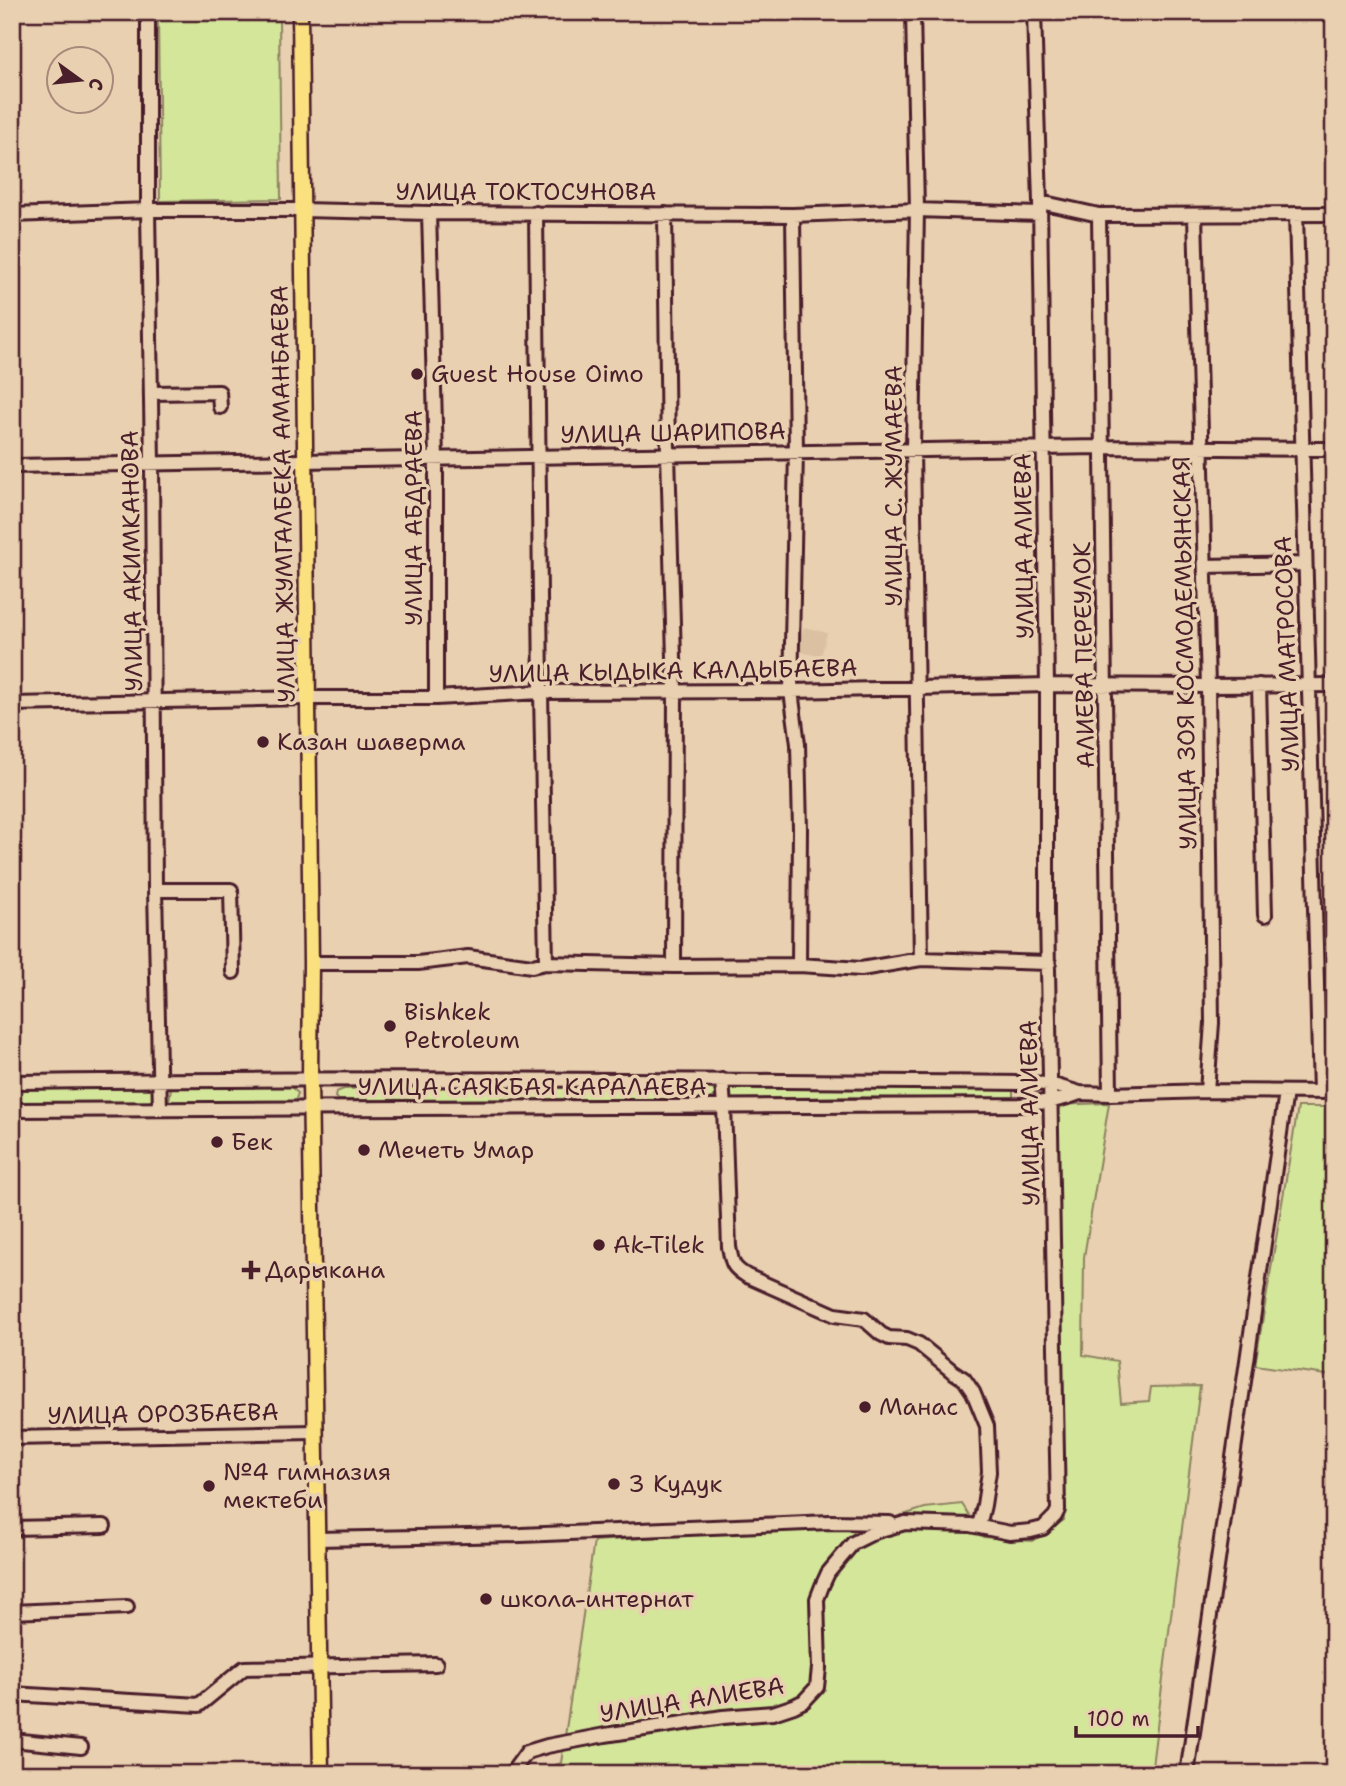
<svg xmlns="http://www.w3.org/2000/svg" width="1346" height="1786" viewBox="0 0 1346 1786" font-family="'Shantell Sans',sans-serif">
  <rect width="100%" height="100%" fill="#e8d0b0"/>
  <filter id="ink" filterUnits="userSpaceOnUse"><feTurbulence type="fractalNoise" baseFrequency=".0143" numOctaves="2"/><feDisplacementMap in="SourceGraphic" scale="14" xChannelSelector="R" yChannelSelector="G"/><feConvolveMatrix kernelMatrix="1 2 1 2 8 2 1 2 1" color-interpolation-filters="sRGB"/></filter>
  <g filter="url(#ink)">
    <path fill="#dbc1a1" d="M804,627L827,633L821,657L797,651Z"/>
    <path fill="#d3e69a" stroke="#8e8262" stroke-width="2" d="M279,17L281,199L160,201L158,19Z
      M177,1086L291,1087L298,1093L295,1102L291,1105L172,1103L169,1101L171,1088Z
      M405,1087L708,1088L713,1089L715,1093L714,1097L708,1099L344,1100H339L335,1097L336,1092L344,1089Z
      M63,1088H148L153,1089C155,1096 153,1099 148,1104L12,1105V1090Z
      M728,1088L1006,1089L1013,1090V1098L996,1099L852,1097L730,1099L726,1096Z
      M1109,1103L1084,1257L1083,1355L1117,1361L1121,1403L1149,1401L1151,1387L1200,1386L1151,1774H531L561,1763L594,1541L875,1524L925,1508L962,1504L983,1537L1032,1541L1064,1520L1052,1105Z
      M1298,1107H1334V1376L1255,1365Z"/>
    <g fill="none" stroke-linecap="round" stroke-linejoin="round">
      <g stroke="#4a1f2b" stroke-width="18">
        <path id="minor" d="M148,12V210L152,463L155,890L160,1109
          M913,12L917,210L913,450L921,959
          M1040,202L1099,215L1334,214
          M429,213L436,458V698
          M536,213L541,692L546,963
          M665,214L668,454L675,691L674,966
          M1296,214L1320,1092
          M12,215L148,210H302L429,213L793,215L917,210L1040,214
          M793,215L796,452L791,691L798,744L800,829L799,965
          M1099,215L1110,1094
          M1195,215L1208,686L1212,1023L1207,1091
          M151,393L219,392L220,407
          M12,466L1101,447L1334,449
          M1205,566L1305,564
          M1259,685L1265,915
          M12,704L308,698H436L541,692L791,691L1047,685L1208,686L1334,685
          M155,890H231L233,972
          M311,963H418L468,957L532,966L546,963L674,966L799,965L861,969L921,959L1049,963
          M722,1080L724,1107L729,1247C732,1263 732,1267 747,1276L835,1315L864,1319L881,1334L889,1338L907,1339L919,1344L952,1371L964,1379L973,1392L987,1426L989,1472L984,1505L979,1526
          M12,1082C348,1077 684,1080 1020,1083L1050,1084L1080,1093L1110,1094L1207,1091L1334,1092
          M12,1110L1021,1105C1042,1102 1061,1101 1080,1093
          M12,1438L315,1432
          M12,1528L104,1526
          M317,1539L521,1535L830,1522L890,1523
          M12,1612L127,1607
          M12,1694L199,1705L244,1668L436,1664
          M12,1740L81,1747
          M513,1774L516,1767L527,1752L547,1746L605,1735L723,1717L773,1713L794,1706L804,1701L817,1687L819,1668L817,1599L822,1586L828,1573L853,1543L877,1531L905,1523L970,1525L1010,1533L1031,1531L1043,1528L1055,1516L1058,1510L1047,915V685L1040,202L1034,12
          M1187,1774L1286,1092"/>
      </g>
      <g stroke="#4a1f2b" stroke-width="19">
        <path id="major" d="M300,12L311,963L310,1081L321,1774"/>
      </g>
      <use href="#minor" stroke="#e8d0b0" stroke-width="12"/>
      <use href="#major" stroke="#fbe080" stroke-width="14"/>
    </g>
  </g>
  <g fill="#4a1f2b" stroke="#e8d0b0" stroke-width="2.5">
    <circle cx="417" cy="374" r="7"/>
    <circle cx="263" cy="742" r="7"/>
    <circle cx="390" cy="1026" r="7"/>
    <circle cx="217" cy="1142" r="7"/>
    <circle cx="364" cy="1150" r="7"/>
    <circle cx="599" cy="1245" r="7"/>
    <path d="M247.5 1259.5h7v7h7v7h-7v7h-7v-7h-7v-7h7z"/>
    <circle cx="865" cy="1407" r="7"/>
    <circle cx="614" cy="1484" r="7"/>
    <circle cx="209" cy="1486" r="7"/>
    <circle cx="486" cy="1599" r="7"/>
  </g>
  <g text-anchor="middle" stroke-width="7" stroke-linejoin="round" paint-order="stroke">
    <g font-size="24" fill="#4a1f2b" stroke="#e8d0b0">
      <text x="526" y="200">УЛИЦА ТОКТОСУНОВА</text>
      <text transform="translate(673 433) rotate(-1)" y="8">УЛИЦА ШАРИПОВА</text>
      <text transform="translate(894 486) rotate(-90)" y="8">УЛИЦА С. ЖУМАЕВА</text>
      <text transform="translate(283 494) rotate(-91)" y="8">УЛИЦА ЖУМГАЛБЕКА АМАНБАЕВА</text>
      <text transform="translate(414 518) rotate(-90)" y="8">УЛИЦА АБДРАЕВА</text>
      <text transform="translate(1024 546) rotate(-91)" y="8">УЛИЦА АЛИЕВА</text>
      <text transform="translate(132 561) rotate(-91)" y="8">УЛИЦА АКИМКАНОВА</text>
      <text transform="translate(1185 653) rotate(-91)" y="8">УЛИЦА ЗОЯ КОСМОДЕМЬЯНСКАЯ</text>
      <text transform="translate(1287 654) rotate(-92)" y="8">УЛИЦА МАТРОСОВА</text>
      <text transform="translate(1084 655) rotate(-91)" y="8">АЛИЕВА ПЕРЕУЛОК</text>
      <text transform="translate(673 671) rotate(-1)" y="8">УЛИЦА КЫДЫКА КАЛДЫБАЕВА</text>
      <text x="532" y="1095">УЛИЦА САЯКБАЯ КАРАЛАЕВА</text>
      <text transform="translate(1030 1113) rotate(-91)" y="8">УЛИЦА АЛИЕВА</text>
      <text transform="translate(163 1414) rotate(-1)" y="8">УЛИЦА ОРОЗБАЕВА</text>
      <text transform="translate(692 1700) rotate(-9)" y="8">УЛИЦА АЛИЕВА</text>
    </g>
    <g font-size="24" fill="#4a1f2b" stroke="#e8d0b0" text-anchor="start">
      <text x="431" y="382">Guest House Oimo</text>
      <text x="277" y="750">Казан шаверма</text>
      <text x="404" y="1020">Bishkek<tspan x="404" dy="28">Petroleum</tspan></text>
      <text x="231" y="1150">Бек</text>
      <text x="378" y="1158">Мечеть Умар</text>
      <text x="613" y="1253">Ak-Tilek</text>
      <text x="265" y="1278">Дарыкана</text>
      <text x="879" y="1415">Манас</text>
      <text x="223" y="1480">№4 гимназия<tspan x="223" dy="28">мектеби</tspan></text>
      <text x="628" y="1492">3 Кудук</text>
      <text x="500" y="1607">школа-интернат</text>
    </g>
  </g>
  <rect width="1346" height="1786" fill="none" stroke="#e8d0b0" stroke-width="42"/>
  <rect x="21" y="21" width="1304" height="1744" fill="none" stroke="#4a1f2b" stroke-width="2.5" filter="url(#ink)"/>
  <g transform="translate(80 80) rotate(105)"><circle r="33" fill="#e8d0b0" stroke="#a9897b" stroke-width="2"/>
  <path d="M0-5L12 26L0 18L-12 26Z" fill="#4a1f2b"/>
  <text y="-10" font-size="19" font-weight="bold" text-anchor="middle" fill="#4a1f2b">С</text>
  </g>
  <path d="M1076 1726v10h122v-10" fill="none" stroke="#4a1f2b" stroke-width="3.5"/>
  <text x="1087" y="1726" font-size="21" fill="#4a1f2b" stroke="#e8d0b0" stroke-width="5" paint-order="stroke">100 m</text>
</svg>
